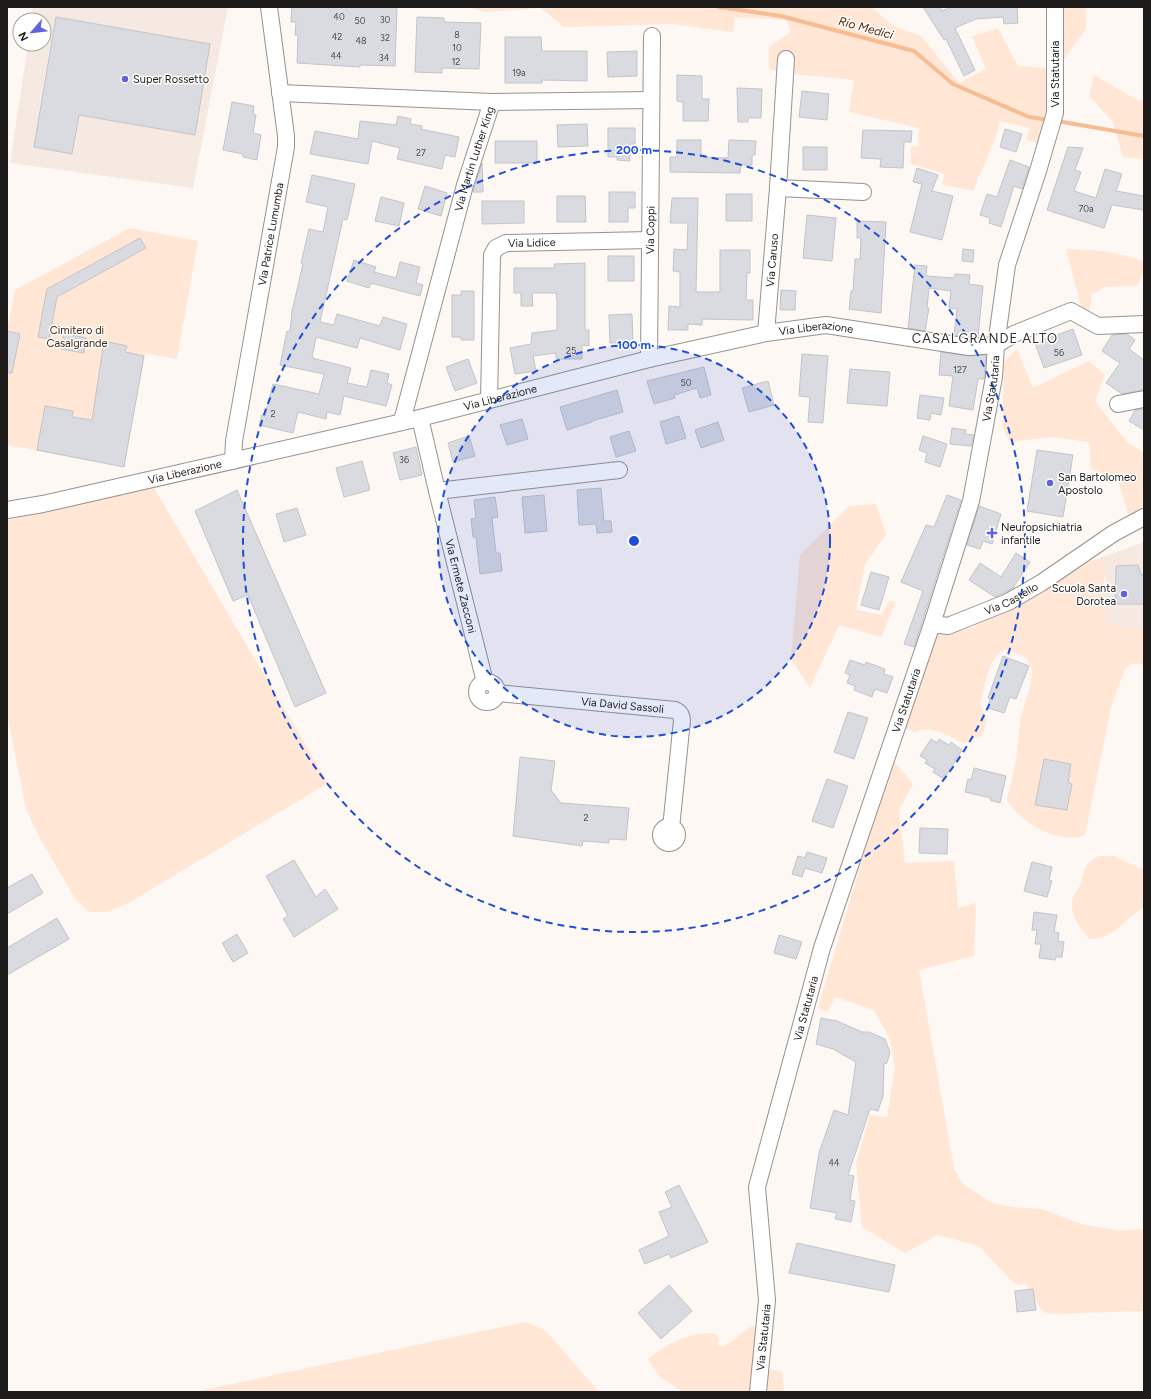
<svg xmlns="http://www.w3.org/2000/svg" width="1151" height="1399" viewBox="0 0 1151 1399" font-family="Figtree,sans-serif">
  <rect width="100%" height="100%" fill="#fdf8f4"/>
  <path fill="#f6e9e1" d="M33,7H228L193,188L10,163L28,44H44V20H31Z
    M1144,542V629L1118,628L1106,620L1103,610L1106,579L1100,558Z"/>
  <path fill="#ffe6d5" d="M466,7H871L895,27L921,36L959,83L986,69L972,36L998,28L1018,66L1048,68V110L1039,143L1026,140L1030,128L1000,121L996,137L973,191L942,184L945,174L911,164V147L918,146L919,128L849,112L854,80L794,74L769,69V47L791,32L786,20L735,17L733,32L671,24L564,27L541,8L487,12Z
    M1063,7H1086V29L1063,60Z
    M1094,75L1137,100L1144,101V159L1123,157L1113,122L1089,96Z
    M130,228L198,241L177,359L145,353L124,467L7,445V331L15,290Z
    M1066,249C1093,250 1119,251 1144,262V270L1137,286L1106,287L1092,294L1090,310L1083,313Z
    M1017,349L1033,388L1089,361L1105,375L1095,401L1127,442L1144,453V518L1131,523L1118,480L1091,469L1089,442L1050,437L1010,442L1002,427L1004,362Z
    M154,488L328,783L127,904L107,912H90L76,900L41,840L26,809L7,713V520Z
    M876,504L886,535L865,564L856,610L882,615L889,601L896,602L881,637L839,625L810,688L791,659L800,555L849,506Z
    M1100,558L1105,565L1103,610L1106,620L1118,628L1144,629V664H1132L1125,669L1111,707L1085,835C1059,845 1021,823 1007,800L1016,761L1021,716L1031,683L1032,670L1027,658L1005,649C988,658 985,686 980,704L987,719L982,736L963,743C949,736 930,724 915,732L904,728L933,636L972,628L1088,562Z
    M892,759L913,784L899,810L905,863L954,861L958,908L976,903L974,956L919,970L954,1168L962,1183L990,1202L1011,1207L1041,1209L1081,1224L1120,1231L1144,1229V1311L1050,1314C1035,1310 1036,1293 1025,1284L1019,1285L1014,1283L979,1246L938,1235L905,1253L862,1227L856,1163L870,1115L887,1117L895,1068L890,1039L874,1010L835,997L828,1012L818,1008Z
    M1099,856H1113L1144,870V907C1124,919 1115,939 1089,939C1081,929 1071,917 1072,903C1072,896 1079,889 1081,883C1086,867 1083,865 1099,856Z
    M526,1322L546,1331L599,1392H194Z
    M753,1326L756,1328V1368L782,1371L784,1392H683L659,1376L648,1359C666,1345 691,1330 715,1334L719,1339L718,1345L722,1347C735,1342 741,1331 753,1326Z"/>
  <g fill="none" stroke-linecap="round" stroke-linejoin="round">
    <path stroke="#f6bc93" stroke-width="4" d="M719,7L781,16L914,51L953,84L1029,117L1049,120
      M1057,121L1144,136"/>
  </g>
  <path fill="#d9dbe0" stroke="#c3c4c9" d="M292,7H397L395,66L360,65V67L297,63L298,35H295L296,22H291Z
    M923,7H940L942,11L951,7H1017L1018,23L1004,24L1003,17L976,19L955,28L975,70L964,76L946,39L944,40Z
    M56,17L210,44L195,135L79,115L72,154L34,147Z
    M417,17L444,18V22L481,23L479,69L442,68V73L415,72Z
    M505,37H541L542,51H587V81L542,80V83H505Z
    M637,51V76L608,77L607,52Z
    M677,75L702,76V99H709L708,121H683V102L677,101Z
    M737,88L762,89L761,118H748V122H738Z
    M802,91L829,94L827,120L799,117Z
    M232,102L254,106L253,114L256,115L253,133L261,135L257,160L243,157V154L223,150Z
    M398,116L411,119L410,124L422,126L421,129L459,137L455,157L445,155L442,169L397,159L400,148L372,141L368,164L310,154L315,131L358,139L360,121L396,125Z
    M587,124L588,146L558,147L557,125Z
    M608,128H635V144H630V161L617,160V157H608Z
    M1005,129L1022,134L1016,152L1000,147Z
    M863,130L912,131L911,142H904L903,168L880,167L881,159L861,158Z
    M677,140H701V157L728,158L729,140L756,141L755,155H752V165H741L740,173L670,172V157H677Z
    M495,141H537V163H495Z
    M803,147H827V170H803Z
    M1068,147L1083,148L1075,170L1081,172L1074,191L1096,198L1105,169L1122,174L1116,191L1144,196V210L1112,205L1104,228L1047,210Z
    M1010,160L1029,167L1022,189L1014,186L1001,227L989,223L990,218L980,215L987,194L997,197Z
    M482,163L483,192H473L474,188Z
    M917,168L938,175L932,191L953,196L942,240L910,232L922,184L913,182Z
    M312,175L355,184L347,220L343,219L320,322L334,325L337,314L380,326L383,317L407,324L400,350L360,338L357,348L316,337L312,358L351,368L347,383L367,387L371,370L389,374L387,383L392,385L386,406L344,396L340,415L327,412L326,419L298,412L293,433L259,425L262,415L265,416L273,384L319,394L324,374L280,365L287,331H290L292,311L303,264L301,263L309,229L323,232L328,207L306,202Z
    M425,186L447,193L441,216L418,209Z
    M609,192H635V208H628V222H609Z
    M726,194H752V221H726Z
    M557,196H585L586,222H557Z
    M381,197L404,203L399,226L375,221Z
    M672,198H698L696,292H720V250H750V273H747L746,300H753V320L702,319V325L688,324V330H668L669,306L680,307V272L673,271L674,249L687,250L688,223H670Z
    M482,201H524V223L482,224Z
    M807,215L836,218L832,261L803,258Z
    M857,221L886,222L881,313L849,309L851,291H853L855,259H860L861,238H857Z
    M140,238L146,248L57,297L49,339L38,337L47,289Z
    M963,249L974,250L973,262L962,261Z
    M608,256H634V281H608Z
    M354,260L376,267L374,272L396,278L400,262L420,267L416,283L423,285L420,296L371,283L369,288L347,281Z
    M585,263V330H589V346L582,345V359H556V353L533,356L536,371L515,374L510,348L531,344L532,333L557,330V299L556,293H532L533,306H521V293H514V268H555L554,264Z
    M915,265L927,266L926,276L954,278L955,274L970,275L969,284L983,286L978,337L954,335L957,309L949,308L951,291L929,288L927,308H929L925,331L908,328Z
    M781,290L796,291L795,310H780Z
    M461,291H474V340H461V337H452V295H461Z
    M632,314L633,342L610,343L609,315Z
    M1073,329L1082,355L1044,368L1035,343Z
    M7,331L20,334L12,373H7Z
    M64,333L86,338L84,353L61,349Z
    M1127,334L1135,340L1129,349L1144,360V390L1122,394L1106,383L1120,363L1102,351L1112,335Z
    M104,341L127,346L125,352L144,356L124,467L37,450L45,406L73,411L72,417L92,420Z
    M941,352L968,356L986,355L984,379H978L973,410L949,406L953,376L939,375Z
    M802,354L828,356L823,423L808,422L810,397L799,396Z
    M468,359L477,383L455,391L446,367Z
    M704,367L711,395L700,398L697,388L674,395L675,398L654,404L647,381Z
    M850,369L890,372L887,406L847,403Z
    M768,381L774,405L749,412L742,388Z
    M617,390L623,412L592,421V422L567,430L560,407Z
    M920,395L944,398L941,415L931,413L930,420L917,418Z
    M1144,409V430L1129,421L1135,410Z
    M679,416L686,438L666,444L660,422Z
    M522,419L528,439L507,445L500,425Z
    M718,422L724,440L701,448L695,430Z
    M952,428L966,430L965,434L974,435L971,446L950,444Z
    M629,431L636,451L616,457L610,437Z
    M469,436L475,456L453,462L448,443Z
    M923,436L947,444L940,467L925,462L927,453L919,450Z
    M416,447L422,475L400,480L393,453Z
    M1037,450L1073,455L1063,517L1027,511Z
    M362,461L370,490L344,497L336,468Z
    M601,488L604,521H611L612,532L597,533L596,524L579,525L577,490Z
    M237,490L326,693L295,707L248,595L233,601L195,511Z
    M544,495L547,531L525,533L522,497Z
    M947,495L961,500L914,647L904,644L923,591L901,582L926,525L934,527Z
    M495,497L498,517L492,518L496,553H500L502,571L480,574L476,537H473L471,519L476,518L474,500Z
    M979,506L1001,514L992,544L983,541L980,549L967,545Z
    M297,508L306,535L284,542L276,514Z
    M1016,553L1030,562L1013,588L1004,593L995,597L969,580L980,563L1001,577Z
    M1138,565L1141,575L1144,574V604H1115L1116,566Z
    M871,572L889,577L879,610L861,605Z
    M1003,656L1029,666L1016,699L1010,697L1004,713L988,708L990,699L988,698Z
    M850,660L865,665L866,662L885,669L884,674L893,677L887,693L875,689L872,697L854,690L855,686L847,683L850,675L845,673Z
    M848,712L868,718L854,759L834,752Z
    M931,739L937,743L939,739L949,745L951,742L962,750L944,779L933,772L935,769L925,763L927,760L920,756Z
    M520,757L555,761L551,790L561,803L629,808L626,840L609,839V843L583,841L582,846L513,836Z
    M1044,759L1071,764L1068,783L1072,784L1067,810L1035,805Z
    M974,768L1006,776L1000,803L990,800L991,798L965,792L968,779L971,780Z
    M827,779L848,786L833,828L812,821Z
    M920,828L948,829L947,854L919,853Z
    M807,852L827,858L822,873L805,868L802,877L792,874L798,856L805,858Z
    M294,860L316,897L325,889L338,909L294,937L283,919L288,916L266,876Z
    M1032,862L1052,867L1049,880L1052,881L1047,897L1024,891Z
    M32,874L43,893L7,914V888Z
    M1034,912L1057,915L1054,932L1059,933L1058,941L1064,942L1062,957H1056L1055,960L1039,958L1041,944H1035L1037,930H1032Z
    M57,918L69,939L7,975V948Z
    M237,934L248,953L233,962L222,943Z
    M779,935L802,942L796,959L774,953Z
    M821,1018L837,1021L862,1032H869L885,1039L890,1052L887,1063L884,1064L883,1096L878,1111L870,1109L848,1175L854,1176L850,1200L855,1201L851,1222L835,1219L837,1213L810,1208L819,1153L834,1110L848,1115L856,1062L833,1049L816,1044Z
    M679,1185L708,1242L671,1258L669,1254L645,1264L639,1250L669,1236L659,1212L672,1207L665,1192Z
    M797,1243L895,1265L889,1292L789,1273Z
    M669,1285L692,1311L661,1339L638,1313Z
    M1033,1289L1036,1310L1017,1312L1015,1291Z"/>
  <g fill="none" stroke-linecap="round" stroke-linejoin="round">
    <g stroke="#97928e" stroke-width="18">
      <g id="street">
        <path d="M280,93L492,102L651,100"/>
        <path d="M778,188L863,192"/>
        <path id="s1" d="M766,333L778,188L786,59"/>
        <path id="s2" d="M649,359L652,36"/>
        <path id="s3" d="M489,400L492,255L496,248L506,243L650,240"/>
        <path d="M1118,404L1144,399"/>
        <path id="s4" d="M420,418L437,491L485,682"/>
        <path id="s5" d="M402,421L465,185L492,102"/>
        <path id="s6" d="M233,461L234,441L286,147V136L269,7"/>
        <path d="M437,491L619,470"/>
        <path id="s7" d="M7,510L43,504L420,418L649,359L766,333L826,325L969,347L996,345L1014,334L1071,311L1098,326L1144,324"/>
        <path id="s8" d="M932,624L948,626L1008,602L1041,583L1114,533L1144,517"/>
        <circle cx="487" cy="692" r="10"/>
        <path id="s9" d="M497,693L675,710C684,714 682,721 681,730L671,828"/>
        <circle cx="669" cy="835" r="8"/>
        <path id="s10" d="M758,1392L767,1300L757,1187L822,948L932,624L971,501L994,377L996,345L1007,265L1038,171L1055,113V7"/>
      </g>
    </g>
    <use href="#street" stroke="#fff" stroke-width="16"/>
  </g>
  <circle cx="634" cy="541" r="196" fill="#1d4ed8" fill-opacity=".12"/>
  <g fill="none" stroke="#1d4ed8" stroke-width="2" stroke-dasharray="7 5">
    <circle cx="634" cy="541" r="196"/>
    <circle cx="634" cy="541" r="391"/>
  </g>
  <g fill="#6063db" stroke="#fff" stroke-width="1.5">
    <circle cx="125" cy="79" r="4"/>
    <circle cx="1050" cy="483" r="4"/>
    <path d="M990 527h4v4h4v4h-4v4h-4v-4h-4v-4h4z"/>
    <circle cx="1124" cy="594" r="4"/>
  </g>
  <g text-anchor="middle" stroke-width="3" stroke-linejoin="round" paint-order="stroke">
    <g font-size="9" fill="#4c4b4b">
      <text x="339" y="20">40</text>
      <text x="385" y="23">30</text>
      <text x="360" y="24">50</text>
      <text x="457" y="38">8</text>
      <text x="337" y="40">42</text>
      <text x="385" y="41">32</text>
      <text x="361" y="44">48</text>
      <text x="457" y="51">10</text>
      <text x="336" y="59">44</text>
      <text x="384" y="61">34</text>
      <text x="456" y="65">12</text>
      <text x="519" y="76">19a</text>
      <text x="421" y="156">27</text>
      <text x="1086" y="212">70a</text>
      <text x="571" y="354">25</text>
      <text x="1059" y="356">56</text>
      <text x="960" y="373">127</text>
      <text x="686" y="386">50</text>
      <text x="273" y="417">2</text>
      <text x="404" y="463">36</text>
      <text x="586" y="821">2</text>
      <text x="834" y="1166">44</text>
    </g>
    <g font-size="11" fill="#1d1b19" stroke="#fff">
      <text transform="translate(1055 74) rotate(-90)" y="4">Via Statutaria</text>
      <text dy="4" stroke="none"><textPath href="#s5" startOffset="272">Via Martin Luther King</textPath></text>
      <text dy="4" stroke="none"><textPath href="#s2" startOffset="129">Via Coppi</textPath></text>
      <text dy="4" stroke="none"><textPath href="#s6" startOffset="230">Via Patrice Lumumba</textPath></text>
      <text dy="4" stroke="none"><textPath href="#s3" startOffset="190">Via Lidice</textPath></text>
      <text dy="4" stroke="none"><textPath href="#s1" startOffset="73">Via Caruso</textPath></text>
      <text dy="4" stroke="none"><textPath href="#s7" startOffset="830">Via Liberazione</textPath></text>
      <text dy="4" stroke="none"><textPath href="#s10" startOffset="1039">Via Statutaria</textPath></text>
      <text dy="4" stroke="none"><textPath href="#s7" startOffset="506">Via Liberazione</textPath></text>
      <text dy="4" stroke="none"><textPath href="#s7" startOffset="182">Via Liberazione</textPath></text>
      <text dy="4" stroke="none"><textPath href="#s4" startOffset="173">Via Ermete Zacconi</textPath></text>
      <text dy="4" stroke="none"><textPath href="#s8" startOffset="85">Via Castello</textPath></text>
      <text dy="4" stroke="none"><textPath href="#s10" startOffset="715">Via Statutaria</textPath></text>
      <text dy="4" stroke="none"><textPath href="#s9" startOffset="126">Via David Sassoli</textPath></text>
      <text dy="4" stroke="none"><textPath href="#s10" startOffset="391">Via Statutaria</textPath></text>
      <text dy="4" stroke="none"><textPath href="#s10" startOffset="55">Via Statutaria</textPath></text>
    </g>
    <g font-size="11" fill="#1d1b19" stroke="#fff" text-anchor="start">
      <text x="133" y="83">Super Rossetto</text>
      <text x="1058" y="481">San Bartolomeo<tspan x="1058" dy="13">Apostolo</tspan></text>
      <text x="1001" y="531">Neuropsichiatria<tspan x="1001" dy="13">infantile</tspan></text>
      <text x="1116" y="592" text-anchor="end">Scuola Santa<tspan x="1116" dy="13">Dorotea</tspan></text>
    </g>
    <g font-size="11" fill="#40240d" stroke="#fff">
      <text x="77" y="334">Cimitero di<tspan x="77" dy="13">Casalgrande</tspan></text>
    </g>
    <g font-size="12" font-style="italic" fill="#532700" stroke="#fff">
      <text transform="translate(866 28) rotate(15)" y="4">Rio Medici</text>
    </g>
    <g font-size="13" letter-spacing="1" fill="#332f2c" stroke="#fff">
      <text x="985" y="343">CASALGRANDE ALTO</text>
    </g>
  </g>
  <circle cx="634" cy="541" r="6" fill="#1d4ed8" stroke="#fff" stroke-width="2"/>
  <g font-size="12" text-anchor="middle" font-weight="bold" fill="#1d4ed8" stroke="#fff" stroke-width="3" stroke-linejoin="round" paint-order="stroke">
    <text x="634" y="154">200 m</text>
    <text x="634" y="349">100 m</text>
  </g>
  <rect width="1151" height="1399" fill="none" stroke="#1d1b19" stroke-width="16"/>
  <g transform="translate(32 32) rotate(242)"><circle r="19" fill="#ffffff" stroke="#a5a4a3"/>
  <path d="M0-3L7 15L0 10L-7 15Z" fill="#6063db"/>
  <text y="-6" font-size="11" font-weight="bold" text-anchor="middle" fill="#1d1b19">N</text>
  </g>
</svg>
